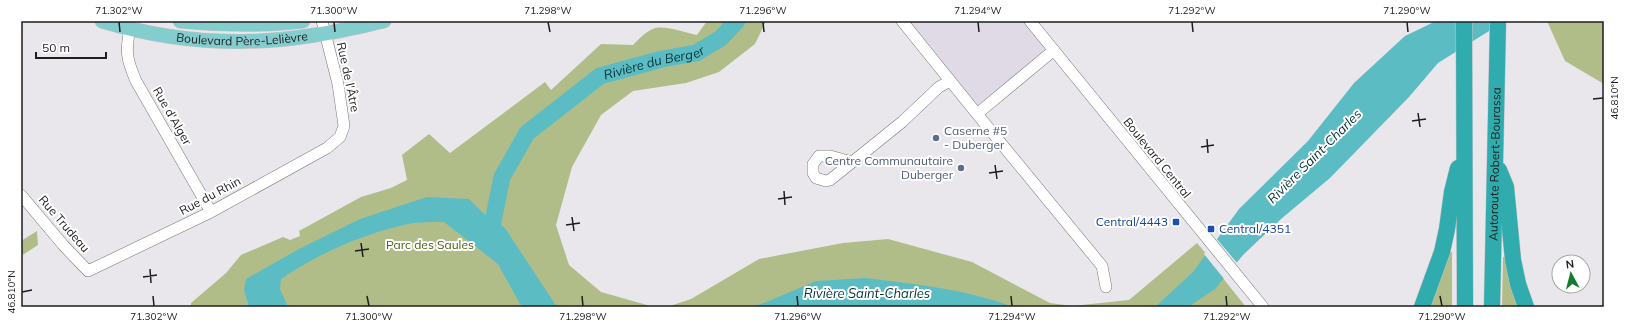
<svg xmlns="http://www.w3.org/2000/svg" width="1625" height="328" viewBox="0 0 1625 328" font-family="Mulish,sans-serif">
  <rect width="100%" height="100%" fill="#e9e7ec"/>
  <path fill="#dfdae6" d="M902,21H1030L1059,54L980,119Z"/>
  <path fill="#b1bd88" d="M707,21H766L755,44L719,72L686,83L633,91L601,115L572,167L556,225L569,265L601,292L654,307H191V303L226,273L241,255L283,237L290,240L300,236L299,231L361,197L391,188L407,180L402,155L429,134L450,153L545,82L551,90L601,44L633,45C639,39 645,32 653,29C662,24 687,33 697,35Z
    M1547,21H1604V84L1565,61Z
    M37,231L38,245L21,256V241Z
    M888,239L972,262L1050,303L1072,306L1129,300L1197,243L1208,256L1195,274L1158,307H667L691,299L759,259L843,243Z
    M1448,251L1452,252V307H1429Z
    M1503,257H1508L1521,307H1502Z
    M1222,277L1246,307H1180Z"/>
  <path fill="#5cbcc4" d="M1436,21H1505L1438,63L1409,97L1330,178L1281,219L1243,255L1215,289L1188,307H1155L1193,272L1239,209L1308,141L1354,83L1405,36Z
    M427,197L469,199L483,213L505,228L557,307H524L520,304L498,264L444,222C433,222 419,222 408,224C363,234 319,253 281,279L280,289L288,307H249L244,290L246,279L297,250L360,219Z
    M865,278C914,284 966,289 1013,307H754L816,281Z"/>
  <path fill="#e9e7ec" d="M1216,238L1238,264L1225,280L1204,254Z"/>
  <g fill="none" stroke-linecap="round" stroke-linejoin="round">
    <path stroke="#5cbcc4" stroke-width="17" id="s1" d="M489,241L502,177L527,133L600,76L662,59L696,53L721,38L737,21"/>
    <g stroke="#77757a" stroke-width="12">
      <path id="minor" d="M902,21L977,114L1102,266L1106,287
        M1030,21L1263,307
        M130,29C125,52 127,60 136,81L211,212
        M977,114L1054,50
        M852,162L830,156H819L813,164V173L816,178L826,181L830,180L902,122L939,87L950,81
        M21,195L64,246L88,271L211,212L327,148L340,137L344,126L338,84L322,21"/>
    </g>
    <g stroke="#c4c4c5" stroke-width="15">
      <g id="major">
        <path id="s2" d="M102,21C171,42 243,47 315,35C338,32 361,26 384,21"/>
        <path d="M180,21C222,25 262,26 303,21"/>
      </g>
    </g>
    <g stroke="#c4c4c5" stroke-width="17">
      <g id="highway">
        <path d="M1464,21L1465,307"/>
        <path d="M1499,170L1506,187L1513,260L1518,284L1526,307"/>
        <path d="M1422,307L1442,252L1447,229L1452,192L1458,168"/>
        <path id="s3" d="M1492,307L1498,21"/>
      </g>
    </g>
    <use href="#minor" stroke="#fff" stroke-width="11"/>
    <use href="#major" stroke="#83cdce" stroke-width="14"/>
    <use href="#highway" stroke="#30acae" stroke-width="16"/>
  </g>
  <path fill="none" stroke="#1e1d1f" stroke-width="1.5" d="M119,22L120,32M334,22L335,32M548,22L550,32M763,22L764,32M978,22L979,32M1192,22L1193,32M1407,22L1408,32M1593,99L1603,98M1418,113L1420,127M1412,121L1426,119M1207,139L1208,153M1201,147L1214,145M995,165L997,179M989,173L1003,171M784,191L785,205M778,199L792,197M572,217L574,231M566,225L580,223M361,243L363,257M355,251L369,249M150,269L151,283M143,277L157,275M22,292L32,290M153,296L154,306M367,296L369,306M582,296L583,306M797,296L798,306M1011,296L1012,306M1226,296L1227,306M1440,296L1442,306"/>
  <g fill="#5c6f8a" stroke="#fff" stroke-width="1.5">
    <circle cx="936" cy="138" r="4"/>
    <circle cx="961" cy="168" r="4"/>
  </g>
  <g fill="#1a4fb4" stroke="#fff" stroke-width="1.5">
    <rect x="1172" y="218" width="8" height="8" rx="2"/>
    <rect x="1207" y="225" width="8" height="8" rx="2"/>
  </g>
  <g text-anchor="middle" stroke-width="4" stroke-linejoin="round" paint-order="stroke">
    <g font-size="12" fill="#1e1d1f" stroke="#fff">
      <text dy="4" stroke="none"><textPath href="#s2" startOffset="142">Boulevard Père-Lelièvre</textPath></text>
      <text transform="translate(348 77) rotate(78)" y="4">Rue de l'Âtre</text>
      <text transform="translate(172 116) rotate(60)" y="4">Rue d'Alger</text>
      <text transform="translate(1157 158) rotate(51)" y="4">Boulevard Central</text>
      <text dy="4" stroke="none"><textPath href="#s3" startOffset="143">Autoroute Robert-Bourassa</textPath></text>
      <text transform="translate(210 196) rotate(-28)" y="4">Rue du Rhin</text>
      <text transform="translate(64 224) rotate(49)" y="4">Rue Trudeau</text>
    </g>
    <g font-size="12" fill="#4e5e75" stroke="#fff" text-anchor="start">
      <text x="944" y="135">Caserne #5<tspan x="944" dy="14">- Duberger</tspan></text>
      <text x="953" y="165" text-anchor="end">Centre Communautaire<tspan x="953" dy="14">Duberger</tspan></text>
    </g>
    <g font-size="12" fill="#164399" stroke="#fff" text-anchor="end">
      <text x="1168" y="226">Central/4443</text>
      <text x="1219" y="233" text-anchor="start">Central/4351</text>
    </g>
    <g font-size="12" fill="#505c12" stroke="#fff">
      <text x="430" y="249">Parc des Saules</text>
    </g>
    <g font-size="13" font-style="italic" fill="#013236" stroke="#fff">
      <text dy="5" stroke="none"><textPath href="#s1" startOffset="264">Rivière du Berger</textPath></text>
      <text transform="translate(1314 156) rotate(-45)" y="5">Rivière Saint-Charles</text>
      <text x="867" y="298">Rivière Saint-Charles</text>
    </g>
  </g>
  <rect width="1625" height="328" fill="none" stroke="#ffffff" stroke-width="44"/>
  <g transform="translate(1571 274) rotate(353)"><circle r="19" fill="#ffffff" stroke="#a5a5a5"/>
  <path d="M0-3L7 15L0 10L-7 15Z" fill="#127c30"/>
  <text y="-6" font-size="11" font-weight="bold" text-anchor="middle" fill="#1e1d1f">N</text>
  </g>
  <path d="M36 52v6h70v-6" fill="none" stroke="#1e1d1f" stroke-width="2"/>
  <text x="42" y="52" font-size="12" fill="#1e1d1f" stroke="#ffffff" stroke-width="3" paint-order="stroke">50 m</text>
  <rect x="22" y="22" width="1581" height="284" fill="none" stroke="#1e1d1f" stroke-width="1.5"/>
  <g font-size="10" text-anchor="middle" fill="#1e1d1f">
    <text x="119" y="14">71.302°W</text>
    <text x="334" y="14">71.300°W</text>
    <text x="548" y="14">71.298°W</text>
    <text x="763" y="14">71.296°W</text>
    <text x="978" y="14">71.294°W</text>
    <text x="1192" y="14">71.292°W</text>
    <text x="1407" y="14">71.290°W</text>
    <text transform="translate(1614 98) rotate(-90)" y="4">46.810°N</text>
    <text transform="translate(11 292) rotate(-90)" y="4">46.810°N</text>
    <text x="154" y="320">71.302°W</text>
    <text x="369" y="320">71.300°W</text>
    <text x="583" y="320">71.298°W</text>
    <text x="798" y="320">71.296°W</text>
    <text x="1012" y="320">71.294°W</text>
    <text x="1227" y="320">71.292°W</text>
    <text x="1442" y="320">71.290°W</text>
  </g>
</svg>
